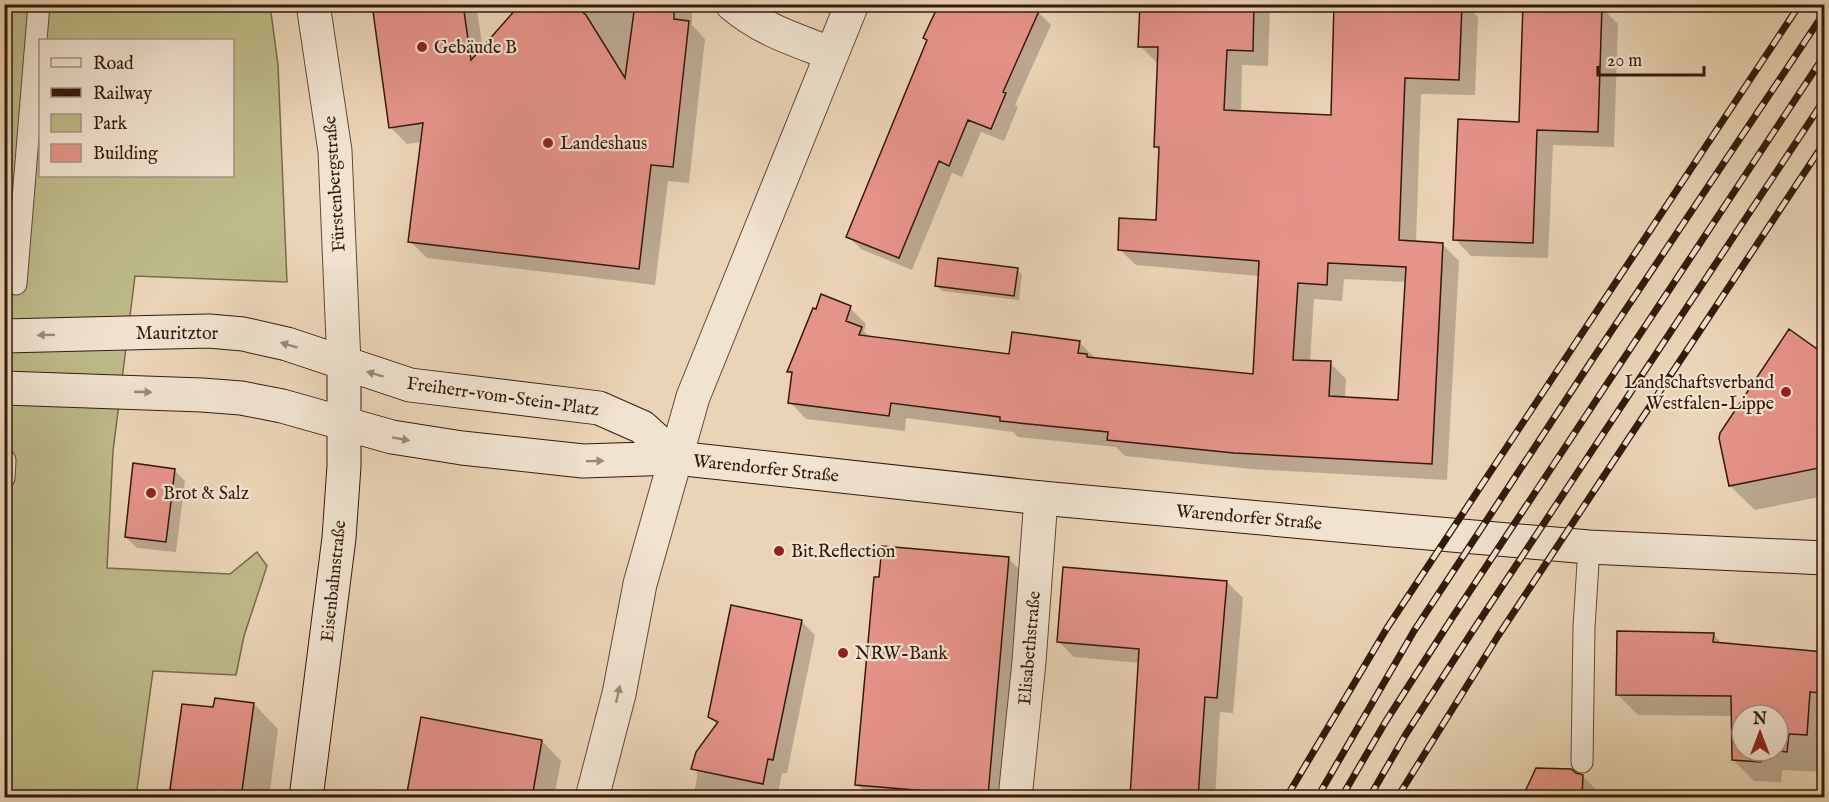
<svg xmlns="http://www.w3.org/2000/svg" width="1829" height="802" viewBox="0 0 1829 802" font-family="'IM FELL English',serif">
  <rect width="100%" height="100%" fill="#ebd4b5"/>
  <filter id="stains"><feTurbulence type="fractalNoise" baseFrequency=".00333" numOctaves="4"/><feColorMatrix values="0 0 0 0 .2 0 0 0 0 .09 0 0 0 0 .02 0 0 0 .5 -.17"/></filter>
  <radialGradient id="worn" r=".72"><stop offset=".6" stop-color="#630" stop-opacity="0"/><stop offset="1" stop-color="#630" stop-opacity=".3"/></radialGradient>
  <path fill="#bebb88" stroke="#796a49" stroke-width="1.5" fill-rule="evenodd" d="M5,5H270L278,65L287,282L135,276L113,451L107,568L230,574L257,552L267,566L244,636L236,675L153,671L136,797L5,798ZM40,40H232V176H40Z"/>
  <path fill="#0003" fill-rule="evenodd" d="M374,4H476L483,49L569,4L601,13V4H692V25L705,39L689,183L668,181L655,285L427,258L410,241L422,142L407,144L391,128Z
    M1021,4L1038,12L1051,25L1015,105L1018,107L1004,141L981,132L962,177L952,173L912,270L861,249L848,236Z
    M1141,4H1266L1270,9L1268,66L1242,65L1241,112L1332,116L1336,4H1466L1478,17L1475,95L1421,94L1416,242L1443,245L1459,261L1447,480L1251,469L1125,456L1116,447L1018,437L1013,432L906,418L905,431L806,419L790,402L793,375L789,371L850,308L866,324L864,331L871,338L1010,356L1079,342L1095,358L1254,376L1259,276L1136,265L1119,249L1158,222L1160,151L1155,146L1159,62H1156L1140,46ZM1344,279L1407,282L1400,401L1345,398L1346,379L1330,363L1310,362L1314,299L1342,301Z
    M1525,4H1605V11L1618,24L1614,147L1553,145L1548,258L1471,256L1455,239L1520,123Z
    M1017,269L1022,275L1019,300L942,291L937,286Z
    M1789,332L1824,355V496L1755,510L1730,486Z
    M174,470L185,481L176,552L137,548L126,537Z
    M1009,559L1032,582L1013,798H870L857,784L881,579Z
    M1227,582L1243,598L1233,713L1220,712L1215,798H1131L1140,663L1074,657L1058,641Z
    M801,621L815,635L787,773H782L777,798H693L697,778L696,757L718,725L710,717Z
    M1713,634L1723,645L1824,652V772L1782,770L1781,782L1754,781L1733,760V716L1638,715L1617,694ZM1742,715H1778V751H1742Z
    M254,704L278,729L269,798H177V794L172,789L215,709Z
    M542,741L561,761L554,798H408Z
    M1575,775L1582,776L1597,790L1596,798H1524Z"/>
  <path fill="#e59488" stroke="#34190a" stroke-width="1.5" fill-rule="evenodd" d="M372,4H463L471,60L516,9L524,4H572L586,15L625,78L635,4H674V19L689,21L673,167L651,165L639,269L408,242L423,123L389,128Z
    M939,4H1025L1039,11L1003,92L1006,93L991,129L968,120L949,166L939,161L899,258L846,237L927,40L923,38Z
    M1140,4H1254L1253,51L1227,50L1224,110L1331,115L1334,4H1462L1459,80L1405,78L1399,240L1443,243L1432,464L1234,453L1107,440L1108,432L1000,421V417L891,403L889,416L788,403L792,372H787L813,308L816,309L821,294L851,306L846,321L862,327L859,335L1009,354L1012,332L1080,341L1078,353L1087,354V357L1253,374L1259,261L1118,250L1119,218L1156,220L1159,147H1154L1158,47H1138ZM1328,263L1406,267L1398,400L1329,396L1331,361L1293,360L1298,283L1327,285Z
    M1523,4L1602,6L1598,132L1537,130L1533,243L1453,240L1458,119L1519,122Z
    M938,258L1018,268L1014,296L935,286Z
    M1789,329L1824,354V467L1729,486L1719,438L1720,433Z
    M133,463L175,469L166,542L125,537Z
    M882,546L1009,557L988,796L855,785L874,577H879Z
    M1063,567L1227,581L1217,698L1205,697L1198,798H1130L1139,649L1057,642Z
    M731,605L802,620L773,760L768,759L763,784L691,769L696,752L718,722L708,717Z
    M1617,631L1714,633L1713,642L1824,652V693L1810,692L1807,735L1789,734L1787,752L1777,751L1778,715H1742V751H1762L1761,762L1732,760L1731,696L1616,695Z
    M215,698L254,703L241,798H176V791L170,789L182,704L213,707Z
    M421,717L542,740L532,798H406Z
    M1536,768L1571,769L1576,773L1583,775L1582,798H1522Z"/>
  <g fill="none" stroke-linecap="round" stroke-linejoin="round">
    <g stroke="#624835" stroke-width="23">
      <path id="service" d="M16,284L39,4
        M4,478L5,460
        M1582,762L1584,627L1589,547"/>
    </g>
    <g stroke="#624835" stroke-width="35">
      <path id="minor" d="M732,4C762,30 796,40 832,54
        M592,798L619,694L640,584L693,397L852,4
        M1015,798L1029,662L1041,498"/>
    </g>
    <g stroke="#624835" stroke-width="35">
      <path id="tertiary" d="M313,4L335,151L344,364"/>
    </g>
    <g stroke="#34190a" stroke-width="35">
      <path id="secondary" d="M4,336L209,331L243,334L287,344L410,385L599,408L642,427L676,458
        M4,388L202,395L241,398L282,406L392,437L462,448L583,461L676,458L1041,498L1382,529L1589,547L1824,558
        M306,798L339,538L344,466V364"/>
    </g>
    <use href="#service" stroke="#f2e3cf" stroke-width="21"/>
    <use href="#minor" stroke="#f2e3cf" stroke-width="33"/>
    <use href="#tertiary" stroke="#f2e3cf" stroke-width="33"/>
    <use href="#secondary" stroke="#f2e3cf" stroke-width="33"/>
    <g stroke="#34190a" stroke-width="7">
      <path id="rail" d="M1286,798L1387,628L1800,4
        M1317,798L1414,631L1592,360L1824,13
        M1341,798L1386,721L1452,618L1824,56
        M1369,798L1406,734L1470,635L1824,100
        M1397,798L1498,636L1824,143"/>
    </g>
    <use href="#rail" stroke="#f2e3cf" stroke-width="4.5" stroke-dasharray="14" stroke-linecap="butt"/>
  </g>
  <defs><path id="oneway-solid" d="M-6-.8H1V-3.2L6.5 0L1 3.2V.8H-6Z" transform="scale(1.5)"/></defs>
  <g fill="#9c8876">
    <use href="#oneway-solid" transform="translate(46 335) rotate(179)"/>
    <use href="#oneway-solid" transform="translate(289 345) rotate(-163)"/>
    <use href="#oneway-solid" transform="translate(375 374) rotate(-163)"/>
    <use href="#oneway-solid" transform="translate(143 392) rotate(2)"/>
    <use href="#oneway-solid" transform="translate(401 439) rotate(10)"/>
    <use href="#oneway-solid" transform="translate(595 461) rotate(-1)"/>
    <use href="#oneway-solid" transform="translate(618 694) rotate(-77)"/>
  </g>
  <g fill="#8f2418" stroke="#f2e3cf" stroke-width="2">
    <circle cx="422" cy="47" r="6"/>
    <circle cx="548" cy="143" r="6"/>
    <circle cx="1786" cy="392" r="6"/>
    <circle cx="151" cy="493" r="6"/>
    <circle cx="779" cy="551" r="6"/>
    <circle cx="843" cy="653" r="6"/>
  </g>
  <g text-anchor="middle" stroke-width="4.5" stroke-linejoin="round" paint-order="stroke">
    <g font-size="18" fill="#34190a" stroke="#f2e3cf" text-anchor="start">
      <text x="434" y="53">Gebäude B</text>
      <text x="560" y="149">Landeshaus</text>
      <text x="1774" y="388" text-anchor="end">Landschaftsverband<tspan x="1774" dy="21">Westfalen-Lippe</tspan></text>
      <text x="163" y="499">Brot &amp; Salz</text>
      <text x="791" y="557">Bit.Reflection</text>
      <text x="855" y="659">NRW-Bank</text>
    </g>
    <g font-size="18" fill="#34190a" stroke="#f2e3cf">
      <text transform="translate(334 184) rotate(-94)" y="6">Fürstenbergstraße</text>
      <text x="177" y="339">Mauritztor</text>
      <text transform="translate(503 396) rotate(8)" y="6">Freiherr-vom-Stein-Platz</text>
      <text transform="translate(766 468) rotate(6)" y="6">Warendorfer Straße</text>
      <text transform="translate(1249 517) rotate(5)" y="6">Warendorfer Straße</text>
      <text transform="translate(333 581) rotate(-84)" y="6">Eisenbahnstraße</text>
      <text transform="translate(1029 648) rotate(-85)" y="6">Elisabethstraße</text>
    </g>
  </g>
  <rect width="1829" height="802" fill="none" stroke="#ebd4b5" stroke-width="24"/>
  <rect x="6" y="6" width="1817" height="790" fill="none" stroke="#34190a" stroke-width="3"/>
  <rect x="12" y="12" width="1805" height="778" fill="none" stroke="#34190a" stroke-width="1.5"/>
  <rect x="39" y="39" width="195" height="138" fill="#f2e3cf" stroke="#a69280" stroke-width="1.5"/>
  <rect x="51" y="58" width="30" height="9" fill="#f2e3cf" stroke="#a69280" stroke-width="1.5"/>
  <text x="93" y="69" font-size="18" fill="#34190a">Road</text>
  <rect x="51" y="88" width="30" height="9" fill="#34190a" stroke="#a69280" stroke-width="1.5"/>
  <text x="93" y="99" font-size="18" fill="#34190a">Railway</text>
  <rect x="51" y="114" width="30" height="18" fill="#bebb88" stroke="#a69280" stroke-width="1.5"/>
  <text x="93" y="129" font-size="18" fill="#34190a">Park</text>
  <rect x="51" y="144" width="30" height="18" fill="#e59488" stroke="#a69280" stroke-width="1.5"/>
  <text x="93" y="159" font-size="18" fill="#34190a">Building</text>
  <g transform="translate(1760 733)"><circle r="28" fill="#f2e3cf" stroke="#a69280" stroke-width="1.5"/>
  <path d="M0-4.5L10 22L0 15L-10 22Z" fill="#8f2418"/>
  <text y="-9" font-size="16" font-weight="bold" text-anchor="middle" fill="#34190a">N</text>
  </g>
  <path d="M1598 66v9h106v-9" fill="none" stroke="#34190a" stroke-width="3"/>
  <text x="1607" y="66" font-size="18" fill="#34190a" stroke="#f2e3cf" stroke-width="4.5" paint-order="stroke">20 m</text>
  <rect width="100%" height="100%" filter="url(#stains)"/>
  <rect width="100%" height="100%" fill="url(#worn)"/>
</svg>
